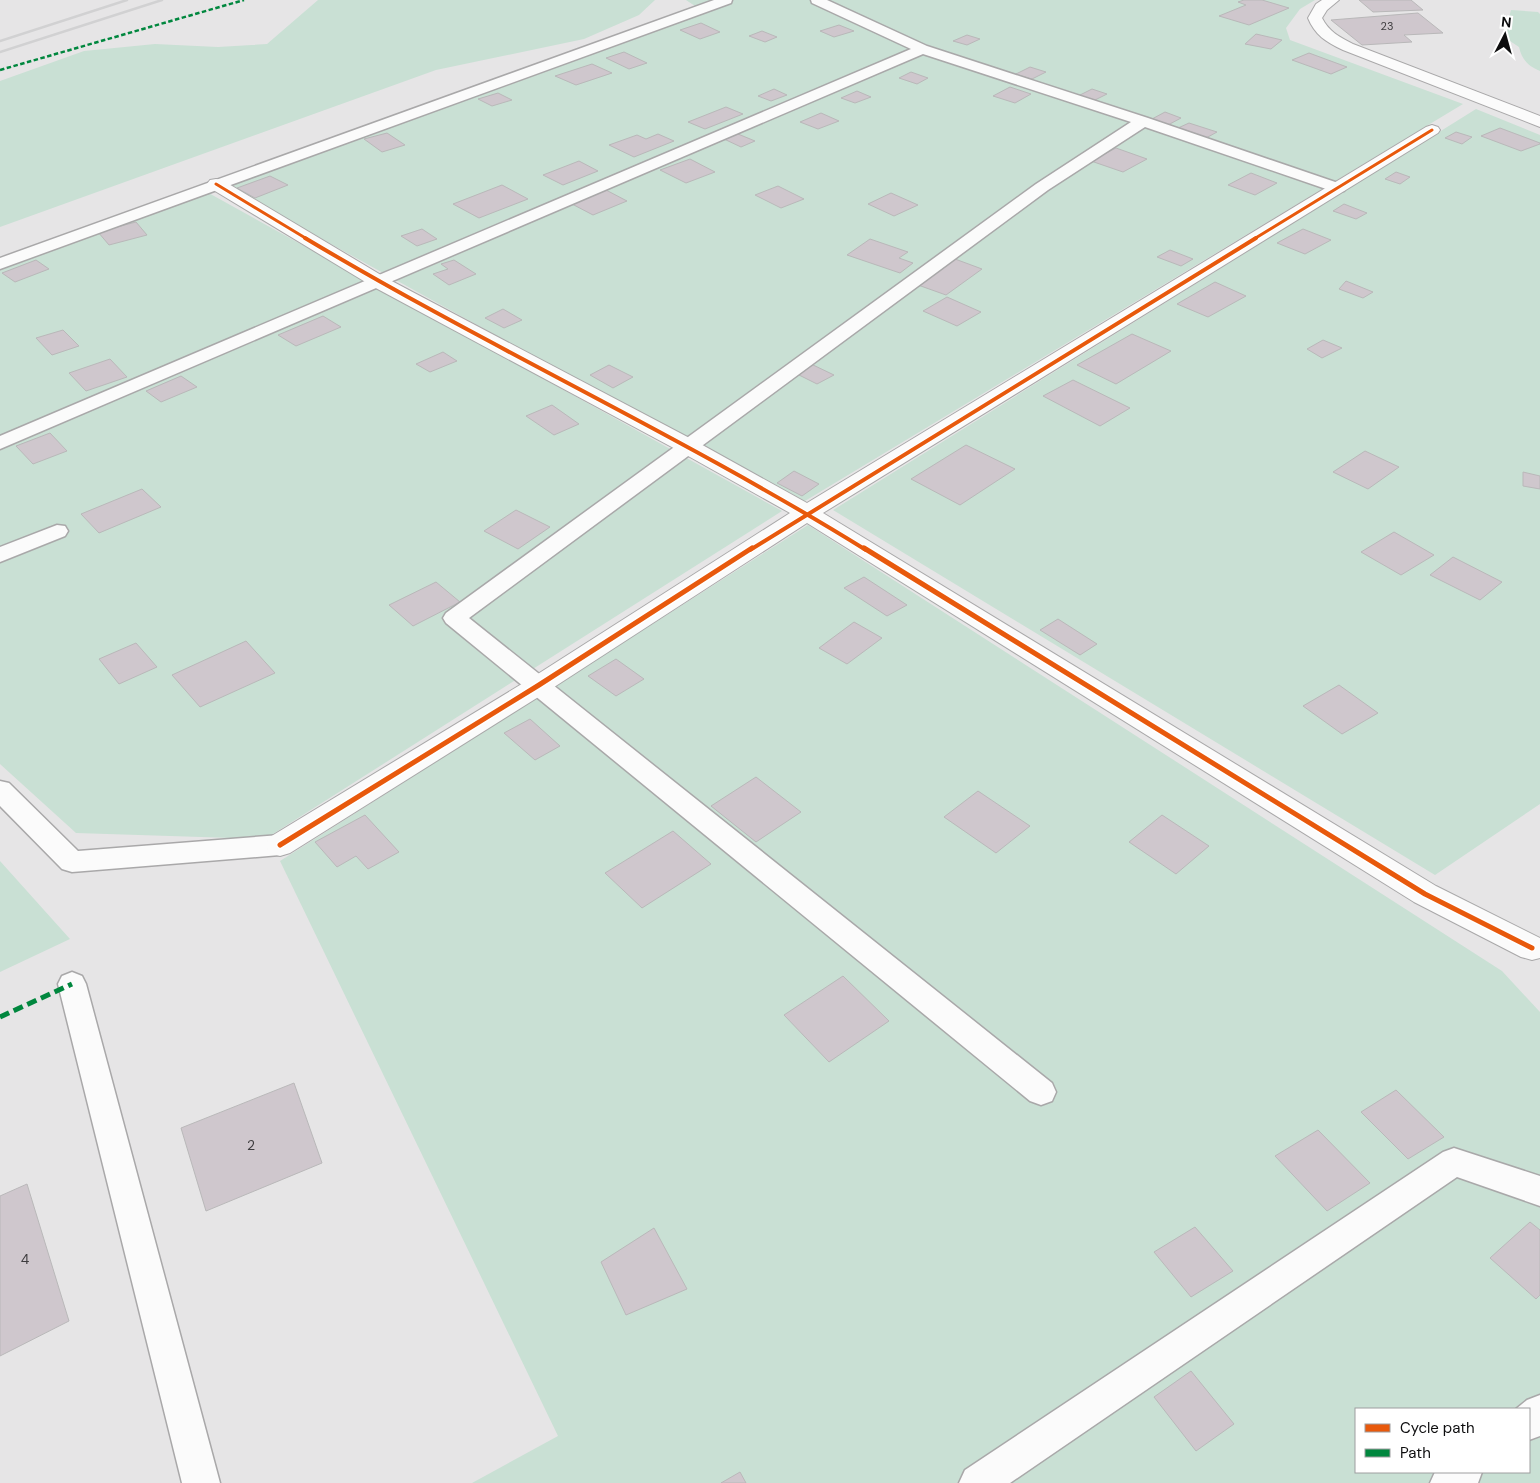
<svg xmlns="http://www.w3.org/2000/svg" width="1540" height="1483" viewBox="0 0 1540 1483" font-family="'DM Sans',sans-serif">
  <rect width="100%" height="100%" fill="#e6e5e6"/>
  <path fill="#c9e0d4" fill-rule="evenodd" d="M318,0H655L639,15L584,39L436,70L0,227V81L84,51L155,44L218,47L267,44Z
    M686,0H1315L1300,9L1286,28L1290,40L1463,104L800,504L228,187L704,12Z
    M1511,10L1538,12L1540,14V71C1528,66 1522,60 1519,47L1504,37Z
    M1476,109L1540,135V804L1435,875L833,510Z
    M205,191L782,511L265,839L76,833L0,764V267Z
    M808,525L1502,971L1540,1012V1483H472L558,1436L280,861ZM1356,1409H1529V1472H1356Z
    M0,861L70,939L0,972Z"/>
  <path fill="#cfc7cd" stroke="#b9b8b9" d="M1244,0H1262L1289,8L1249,25L1219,16L1246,5L1238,2Z
    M1359,0H1411L1423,10L1373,12Z
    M1418,13L1443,33L1404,35L1412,42L1362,45L1331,20Z
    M701,23L720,32L700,39L680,30Z
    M839,25L854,31L834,37L820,31Z
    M762,31L777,37L765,42L749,36Z
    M1256,34L1282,40L1271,49L1245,44Z
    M967,35L980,39L967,45L953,41Z
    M624,52L647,63L629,69L606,58Z
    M1309,53L1347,67L1331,74L1292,60Z
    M592,64L612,73L576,85L555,76Z
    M1030,67L1046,72L1032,79L1016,74Z
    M911,72L928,78L917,84L899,78Z
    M1010,87L1031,94L1015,103L993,96Z
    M774,89L787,95L771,101L758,96Z
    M1092,89L1107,94L1093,101L1078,96Z
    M857,91L871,97L855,103L841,98Z
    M498,93L512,100L492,106L478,99Z
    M726,107L743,114L705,129L688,122Z
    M1165,112L1181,118L1168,125L1152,119Z
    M821,113L839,121L818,129L800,122Z
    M1189,123L1217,132L1206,138L1178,128Z
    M1500,128L1540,143V144L1521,151L1481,136Z
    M1456,132L1472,137L1462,144L1445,138Z
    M387,133L405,145L382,152L364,139Z
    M658,134L674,141L634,157L609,145L637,135L646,139Z
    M738,134L755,141L741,147L724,139Z
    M1116,148L1147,159L1123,172L1091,161Z
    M690,159L715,172L686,183L660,170Z
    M579,161L598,171L563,185L543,175Z
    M1396,172L1410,177L1400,184L1385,179Z
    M1251,173L1277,183L1255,195L1228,185Z
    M270,176L288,185L255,198L237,188Z
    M502,185L528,199L479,218L453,204Z
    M778,186L804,199L781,208L755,195Z
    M606,190L627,201L593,215L572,204Z
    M891,193L918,205L894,216L868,204Z
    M1344,204L1367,213L1356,219L1333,211Z
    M136,222L147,235L109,245L98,232Z
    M422,229L437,239L417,246L401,236Z
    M1303,229L1331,240L1305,254L1277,243Z
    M870,239L908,252L899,258L913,263L900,273L847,255Z
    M1170,250L1193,259L1181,266L1157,257Z
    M955,259L982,269L946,295L918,285Z
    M36,260L49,269L15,282L2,273Z
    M454,260L476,274L449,285L433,274L448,269L441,264Z
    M1346,281L1373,292L1363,298L1339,289Z
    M1215,282L1246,296L1208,317L1177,304Z
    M947,297L981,312L957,326L923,311Z
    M503,309L522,320L504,328L485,318Z
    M323,316L341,327L296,346L278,335Z
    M63,330L79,346L52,355L36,338Z
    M1132,334L1171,351L1116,384L1077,365Z
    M1323,340L1342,348L1322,358L1307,349Z
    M443,352L457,361L430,372L416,364Z
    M110,359L127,377L86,391L69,373Z
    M811,364L834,375L817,384L795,373Z
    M609,365L633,377L613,388L590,375Z
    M181,376L197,387L161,402L146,391Z
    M1073,380L1130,408L1100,426L1043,396Z
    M552,405L579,424L554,435L526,416Z
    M50,433L67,451L33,464L16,446Z
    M966,445L1015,469L960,505L911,479Z
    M1365,451L1399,467L1368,489L1333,472Z
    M794,471L819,484L802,496L777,483Z
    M1523,472L1540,476V489L1523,486Z
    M142,489L161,507L99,533L81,514Z
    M516,510L550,527L518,549L484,531Z
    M1394,532L1434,555L1401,575L1361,552Z
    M1453,557L1502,582L1480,600L1430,575Z
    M864,577L907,605L887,616L844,588Z
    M436,582L460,602L413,626L389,605Z
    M1058,619L1097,644L1080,655L1040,630Z
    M854,622L882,638L847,664L819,648Z
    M246,641L275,673L200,707L172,675Z
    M136,643L157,667L119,684L99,659Z
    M616,659L644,679L616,696L588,676Z
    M1339,685L1378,713L1342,734L1303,706Z
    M530,719L560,746L535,760L504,733Z
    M756,777L801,812L756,842L711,806Z
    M978,791L1030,826L996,853L944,817Z
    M365,815L399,852L368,869L356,856L337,867L315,842Z
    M1162,815L1209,846L1176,874L1129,842Z
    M673,831L711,864L642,908L605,873Z
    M843,976L889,1021L829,1062L784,1015Z
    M294,1083L322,1163L206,1211L181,1128Z
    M1396,1090L1444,1137L1408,1159L1361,1112Z
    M1318,1130L1370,1183L1327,1211L1275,1156Z
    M27,1184L69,1321L0,1356V1196Z
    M1530,1222L1540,1230V1295L1536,1299L1490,1258Z
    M1195,1227L1233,1271L1191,1297L1154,1252Z
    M654,1228L687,1289L626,1315L601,1262Z
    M1191,1371L1234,1424L1196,1451L1154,1397Z
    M740,1472L746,1483H721Z"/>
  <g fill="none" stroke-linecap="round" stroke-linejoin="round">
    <g stroke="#a9a8a9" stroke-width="3">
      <path id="lane" d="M714,0H732L731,3L0,269V258Z
        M811,0H827L927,46L1148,118L1344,185L1346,188L1344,191H1332L1145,127L1048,190L469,618L1052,1083L1056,1092L1052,1101L1041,1105L1030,1101L446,623L443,618L446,613L1036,184L1131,122L923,54L0,449V436L911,49L812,3Z
        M57,525L65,526L68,531L65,536L0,562V547Z
        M0,781L9,783L78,851L280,835L289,838L293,845L289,852L280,855L72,872L62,869L0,806Z
        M72,972L82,976L86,984L220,1483H182L58,984L62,976Z
        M1454,1148L1540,1176V1206L1457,1177L1010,1483H959L965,1470L1443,1152Z
        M1540,1395V1436L1529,1440V1409H1516L1527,1400Z
        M1435,1472H1482L1478,1483H1430Z"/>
    </g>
    <g stroke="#a9a8a9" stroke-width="2">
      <path id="street" d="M1322,0H1339L1327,10L1322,18C1329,32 1340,37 1353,44L1540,116V127L1343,50C1326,42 1315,35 1308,18L1316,4Z
        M1432,125L1438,127L1440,130L1438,133L823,513L1436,886L1540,938V958L1532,960L1521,957L1414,902L807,523L548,691L290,853L280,856L270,853L265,845L270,837L530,679L790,513L681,452L372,286L210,188L207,184L210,180L216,179L222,180L386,278L697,442L807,503L1426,127Z"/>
    </g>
    <use href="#lane" fill="#fbfbfb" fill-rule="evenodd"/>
    <use href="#street" fill="#fbfbfb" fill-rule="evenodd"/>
    <path stroke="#d1d1d2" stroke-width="2.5" d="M0,41L127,0
      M0,52L162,0"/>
    <path stroke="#00873e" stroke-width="2.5" stroke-dasharray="4.5 2.5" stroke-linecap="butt" d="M0,70L244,0"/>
    <path stroke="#00873e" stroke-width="5" stroke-dasharray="10 5" stroke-linecap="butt" d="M0,1017L72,984"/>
    <g stroke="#fff" stroke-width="5">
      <path id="cycleway-far2" d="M216,184L307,239
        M1254,239L1432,130"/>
    </g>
    <g stroke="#fff" stroke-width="6">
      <path id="cycleway-far1" d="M305,238C489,348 684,437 866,550
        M750,550L1256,238"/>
    </g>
    <g stroke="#fff" stroke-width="8">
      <path id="cycleway" d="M864,548L1425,894L1532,948
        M280,845L539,685L752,548"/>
    </g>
    <use href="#cycleway-far2" stroke="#e8590c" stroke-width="3"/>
    <use href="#cycleway-far1" stroke="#e8590c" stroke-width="4"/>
    <use href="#cycleway" stroke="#e8590c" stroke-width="5"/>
  </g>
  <g text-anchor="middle" stroke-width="4" stroke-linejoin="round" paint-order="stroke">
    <g font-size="11" fill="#3e3c3e">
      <text x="1387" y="30">23</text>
    </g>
    <g font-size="14" fill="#3e3c3e">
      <text x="251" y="1150">2</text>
      <text x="25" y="1264">4</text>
    </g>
  </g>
  <rect x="1355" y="1408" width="175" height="65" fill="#ffffff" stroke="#9e9e9f"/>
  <rect x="1365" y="1424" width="25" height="8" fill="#e8590c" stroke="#9e9e9f"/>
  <text x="1400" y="1433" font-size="15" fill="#0d0d0e">Cycle path</text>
  <rect x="1365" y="1449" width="25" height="8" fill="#00873e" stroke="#9e9e9f"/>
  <text x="1400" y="1458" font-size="15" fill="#0d0d0e">Path</text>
  <g transform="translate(1505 35) rotate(6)" stroke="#ffffff" stroke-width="4" paint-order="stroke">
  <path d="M0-4L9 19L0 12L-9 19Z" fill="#0d0d0e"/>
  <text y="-8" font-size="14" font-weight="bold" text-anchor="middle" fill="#0d0d0e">N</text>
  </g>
</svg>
